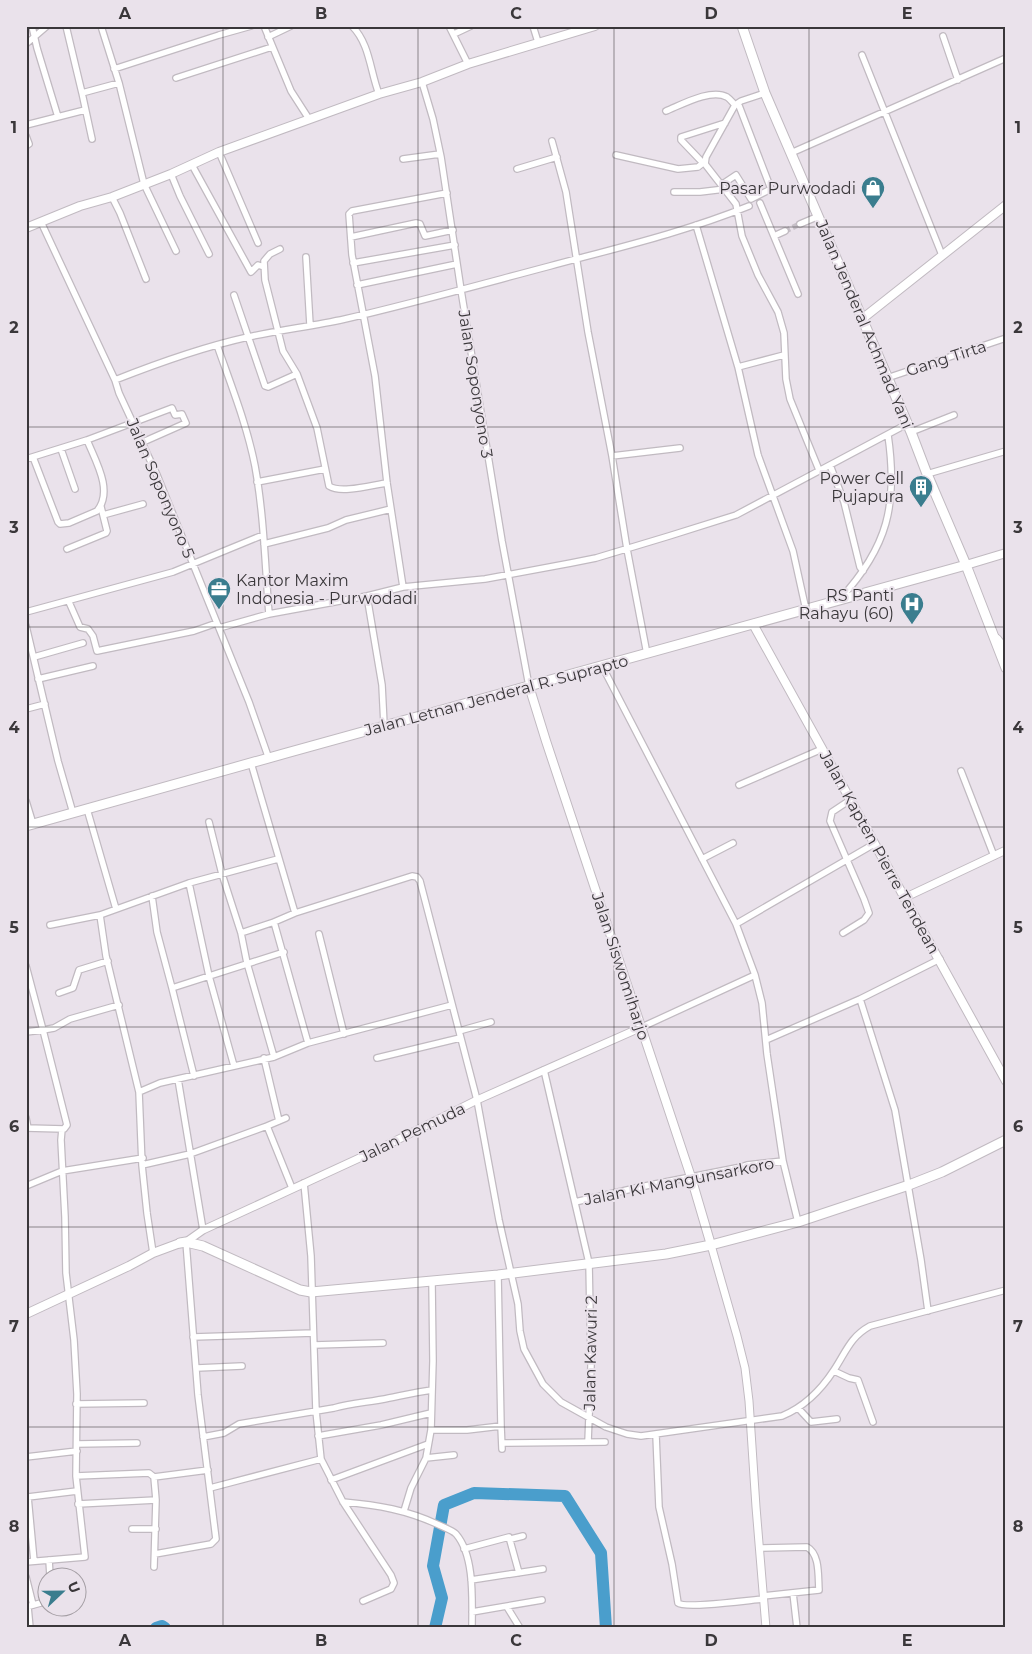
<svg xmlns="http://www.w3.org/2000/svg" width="1032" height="1654" viewBox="0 0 1032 1654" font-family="Montserrat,sans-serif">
  <rect width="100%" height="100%" fill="#eae2eb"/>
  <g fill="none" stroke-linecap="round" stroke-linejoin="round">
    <path stroke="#4a9ecc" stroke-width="12" d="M156,1628L162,1626L165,1628
      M435,1628L442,1598L433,1566L444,1505L474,1493L565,1496L601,1553L606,1628"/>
    <path stroke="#c7c0c8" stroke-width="5.5" stroke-dasharray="5.5 3" stroke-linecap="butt" d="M785,231L800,224"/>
    <g stroke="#c1bac1" stroke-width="8">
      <path id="minor" d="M32,26L37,48L58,117
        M66,26L82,93L119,83
        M101,26L119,83L144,184L176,251
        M264,26L291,91L309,119
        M352,26C370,44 370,71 379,94
        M449,26L468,64
        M533,26L538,42
        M454,34L471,26
        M943,36L958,80
        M268,37L291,26
        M26,44L47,26
        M862,55L942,255
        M114,69L219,35L251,26
        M176,78L272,47
        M422,82L433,119L441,157L461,290L502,541L529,686
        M82,93L92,139
        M765,93L741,101L735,105L706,157L705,164L736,204L742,236L758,275L778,312L784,333L786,379L790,399L819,470
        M666,111C681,105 711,88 727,97C730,99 732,102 735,105
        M26,125L85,110
        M26,136L29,144L26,146
        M552,141L566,192L588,332L612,456L627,549L647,654
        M219,152L258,243
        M791,153L1006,58
        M616,155L678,169L698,167L703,163L705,164
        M403,159L440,154
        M703,163L681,140V137L725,123
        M192,165L251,272L258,265L264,267
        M517,169L557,157
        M171,174L180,196L209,254
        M721,185L736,175L751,199L771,189L738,103
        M674,192H700L725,189
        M112,197L120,213L146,279
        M760,203L798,294
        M41,222L115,380L119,393L157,475L249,702L269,759
        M800,224L819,216
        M696,225L738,367L758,455L793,551L806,610
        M774,236L785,231
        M351,237L416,223L420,224L425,236L453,230
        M280,249L270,254L264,261L265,280L283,351L297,374L317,428L329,486C341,494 372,485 387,483
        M306,257L310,325
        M353,263L455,245
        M357,285L457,264
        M234,295L265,386L268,387L297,374
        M217,345C231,385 247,425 255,466C264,515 265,565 269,614
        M738,367L784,355
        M887,378L1006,338
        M115,380C158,363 203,347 248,337C280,330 313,326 345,319C414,303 482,284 550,266C617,248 685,232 749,206
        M911,432L954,415
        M61,449L75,489
        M612,456L680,448
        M33,457L58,522L60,524L69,523L97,511C114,491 95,460 87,440
        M26,459L87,440L172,408L175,415L182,414L186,423L143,442
        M830,465L844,502L860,567L863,571
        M927,474L1006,451
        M257,482L325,469
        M103,515L143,504
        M264,544L328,528L346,520L391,509
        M67,549L106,533L107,531L101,507
        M403,587L387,483L375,376L352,255L349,214L352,211L447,193
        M367,596L382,685L384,725
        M840,599C888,547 898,504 888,435
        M69,602L80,627L88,629L93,636L97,651L194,631L217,623
        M26,612L173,572L263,535
        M26,626L58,761L73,813
        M219,628L269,614L367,596L403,587L485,579L571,563L596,558L669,536L736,515L907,424
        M34,657L83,643
        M602,666L736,924L755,975L762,1003L767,1054L783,1161L798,1222
        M38,679L93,666
        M26,709L45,704
        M251,763L295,913L412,876L417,877L420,881L477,1100L499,1220L518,1304L520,1331L524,1349L543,1384L561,1402L606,1427L627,1434L641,1436L782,1416C804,1407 821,1390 834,1370C846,1352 850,1337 870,1326L1006,1290
        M961,771L994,856
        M739,785L822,749
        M26,801L33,824
        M87,809L116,909
        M209,822L222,874L241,933L247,963L274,1057
        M702,859L733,843
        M189,883L209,976L234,1066
        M152,896L157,932L172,988
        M274,922L295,913
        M736,924L874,844
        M50,925L100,915
        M241,933L274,922L308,1043
        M843,933L864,920L869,913L864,899L830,821L832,812L850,800
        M319,934L344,1034
        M26,966L43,1030L54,1028L70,1019L119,1005
        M59,993L73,988L79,970L108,961
        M860,999L895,1110L921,1260L928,1311
        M642,1027L755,975
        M459,1031L491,1022
        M26,1032L43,1030L67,1125L64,1129L26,1128
        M766,1040L860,999L940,959
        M264,1058L279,1121
        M377,1058L460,1038
        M544,1070L589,1263L591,1366L588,1442
        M194,1076L172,988L284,952
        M178,1079L203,1230
        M139,1092L160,1083L274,1057L308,1043L452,1005
        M26,1118L28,1128
        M286,1118L267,1126L292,1188
        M142,1165L190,1154L267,1126
        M304,1183L311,1256L316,1411L321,1459L343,1502L391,1575L394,1583L391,1589L363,1601
        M26,1186L62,1171L143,1158
        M575,1202L640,1187L741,1167L747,1165L783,1161
        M153,1253L147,1213L142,1165L139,1092L106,956L100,915L189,883L278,859
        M193,1337L313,1333
        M314,1345L383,1343
        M197,1368L242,1366
        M834,1371L849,1378L858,1380L873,1422
        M76,1404L144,1403
        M798,1408L811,1422L837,1419
        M501,1426L502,1449
        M431,1430H467L501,1426L498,1275
        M656,1435L659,1507L672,1564L678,1603C685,1609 750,1600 763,1599
        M318,1436L381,1425L431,1413
        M203,1437L224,1433L239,1424L334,1408C352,1403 371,1402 389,1398C404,1395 417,1392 432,1390
        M502,1443L605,1442
        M77,1444L137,1443
        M26,1457L77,1451
        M426,1458L454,1455
        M76,1476L149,1473L154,1477L208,1470
        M154,1477L156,1500L154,1567
        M331,1480L428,1444
        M210,1488L321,1459
        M343,1502C378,1505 407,1510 439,1525C445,1528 452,1530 456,1534C475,1556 472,1601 472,1628
        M78,1504L156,1500
        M404,1511L411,1488L426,1458L431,1430L433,1361L432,1282
        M132,1529H156
        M511,1539L523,1536
        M759,1548L807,1547C820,1554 818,1576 819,1590L763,1596
        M464,1549L509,1537L519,1573
        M155,1554L211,1544L216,1539L198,1395L186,1242
        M49,1560L50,1576
        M34,1561L28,1497L77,1491
        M26,1562L85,1557L76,1476L77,1394L74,1340L66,1273L65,1217L61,1140L62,1129
        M26,1577L33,1605
        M471,1580L543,1569
        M793,1593L797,1628
        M26,1607L48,1601
        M28,1607L30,1628
        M507,1607L520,1628
        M472,1612L542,1600"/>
    </g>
    <g stroke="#c1bac1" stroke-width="9">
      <path id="tertiary" d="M904,898L1006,850
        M186,1242L203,1230L379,1149L477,1100L642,1027
        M711,1245L737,1336L745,1368L749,1401L756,1507L766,1628"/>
    </g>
    <g stroke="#c1bac1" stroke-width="10">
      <path id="secondary" d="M26,228L80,206L112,197L171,174L219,152L379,94L422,82L468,64L595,26
        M862,319L1006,205
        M966,565L1006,553
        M753,624L1006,1081
        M997,639L1006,651
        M529,686L546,741L691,1177L711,1245
        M26,1314L129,1266L153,1253L180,1243"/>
    </g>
    <g stroke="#c1bac1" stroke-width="11">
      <path id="primary" d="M742,26L765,93L911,432L927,474L966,565L1006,668
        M26,826C339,738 652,651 966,565
        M180,1243L186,1242L203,1246L300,1290L311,1292L498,1275L666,1254L711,1245L798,1222L909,1185L942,1172L1006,1140"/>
    </g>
    <use href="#minor" stroke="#fff" stroke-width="5.5"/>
    <use href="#tertiary" stroke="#fff" stroke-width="7"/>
    <use href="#secondary" stroke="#fff" stroke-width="8"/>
    <use href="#primary" stroke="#fff" stroke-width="9"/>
  </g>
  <path fill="none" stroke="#3a373a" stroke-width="1" stroke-opacity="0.55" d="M223,26V1628M418,26V1628M614,26V1628M809,26V1628M26,227H1006M26,427H1006M26,627H1006M26,827H1006M26,1027H1006M26,1227H1006M26,1427H1006"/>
  <defs>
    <g id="shop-pin" transform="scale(1.25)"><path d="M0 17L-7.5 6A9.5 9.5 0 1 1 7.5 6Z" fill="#3a7d8e" stroke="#eae2eb"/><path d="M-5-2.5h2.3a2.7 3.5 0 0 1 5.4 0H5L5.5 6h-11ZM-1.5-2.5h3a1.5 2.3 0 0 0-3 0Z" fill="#fff"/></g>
    <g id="building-pin" transform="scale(1.25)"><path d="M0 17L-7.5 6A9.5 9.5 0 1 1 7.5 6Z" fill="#3a7d8e" stroke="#eae2eb"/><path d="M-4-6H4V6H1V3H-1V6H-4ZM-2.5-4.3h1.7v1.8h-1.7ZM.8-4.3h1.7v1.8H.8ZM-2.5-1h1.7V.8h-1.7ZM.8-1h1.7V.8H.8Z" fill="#fff"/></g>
    <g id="office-pin" transform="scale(1.25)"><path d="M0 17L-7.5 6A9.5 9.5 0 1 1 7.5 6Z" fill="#3a7d8e" stroke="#eae2eb"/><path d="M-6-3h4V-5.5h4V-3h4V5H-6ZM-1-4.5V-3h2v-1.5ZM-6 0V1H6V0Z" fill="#fff"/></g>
    <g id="hospital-pin" transform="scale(1.25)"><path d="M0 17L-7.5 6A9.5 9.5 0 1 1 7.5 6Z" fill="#3a7d8e" stroke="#eae2eb"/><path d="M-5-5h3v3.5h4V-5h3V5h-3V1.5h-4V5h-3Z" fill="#fff"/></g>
  </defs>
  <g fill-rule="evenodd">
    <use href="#shop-pin" x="873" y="188"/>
    <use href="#building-pin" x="921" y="487"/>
    <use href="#office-pin" x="219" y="589"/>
    <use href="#hospital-pin" x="912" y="604"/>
  </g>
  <g text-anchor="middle" stroke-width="4" stroke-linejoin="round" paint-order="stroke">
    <g font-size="16" fill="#3a373a" stroke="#eae2eb" text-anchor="end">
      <text x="856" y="194">Pasar Purwodadi</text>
      <text x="904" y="484">Power Cell<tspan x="904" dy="18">Pujapura</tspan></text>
      <text x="236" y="586" text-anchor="start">Kantor Maxim<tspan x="236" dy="18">Indonesia - Purwodadi</tspan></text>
      <text x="894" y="601">RS Panti<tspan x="894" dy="18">Rahayu (60)</tspan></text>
    </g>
    <g font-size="16" fill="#3a373a" stroke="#eae2eb">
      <text transform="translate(865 324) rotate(67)" y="6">Jalan Jenderal Achmad Yani</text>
      <text transform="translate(946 358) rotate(-18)" y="6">Gang Tirta</text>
      <text transform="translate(476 384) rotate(81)" y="6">Jalan Soponyono 3</text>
      <text transform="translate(161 488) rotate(67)" y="6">Jalan Soponyono 5</text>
      <text transform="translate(496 695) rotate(-15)" y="6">Jalan Letnan Jenderal R. Suprapto</text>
      <text transform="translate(880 852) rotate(61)" y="6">Jalan Kapten Pierre Tendean</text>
      <text transform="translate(621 966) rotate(72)" y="6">Jalan Siswomiharjo</text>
      <text transform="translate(412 1132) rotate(-26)" y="6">Jalan Pemuda</text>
      <text transform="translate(679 1181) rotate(-11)" y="6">Jalan Ki Mangunsarkoro</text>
      <text transform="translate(590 1353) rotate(-89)" y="6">Jalan Kawuri 2</text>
    </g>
  </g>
  <rect width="1032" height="1654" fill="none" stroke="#eae2eb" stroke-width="55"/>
  <g transform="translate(62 1592) rotate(68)"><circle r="24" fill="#eae2eb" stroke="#a49ea4"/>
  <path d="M0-4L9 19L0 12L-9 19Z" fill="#3a7d8e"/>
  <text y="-8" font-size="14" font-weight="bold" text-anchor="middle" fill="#3a373a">U</text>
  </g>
  <rect x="28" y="28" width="976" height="1598" fill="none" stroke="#3a373a" stroke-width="2"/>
  <g font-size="16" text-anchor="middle" font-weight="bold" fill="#3a373a">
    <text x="125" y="19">A</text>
    <text x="321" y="19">B</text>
    <text x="516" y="19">C</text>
    <text x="711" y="19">D</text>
    <text x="907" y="19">E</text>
    <text x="14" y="133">1</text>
    <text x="1018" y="133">1</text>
    <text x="14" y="333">2</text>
    <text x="1018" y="333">2</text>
    <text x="14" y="533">3</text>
    <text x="1018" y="533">3</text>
    <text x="14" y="733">4</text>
    <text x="1018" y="733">4</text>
    <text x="14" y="933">5</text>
    <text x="1018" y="933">5</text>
    <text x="14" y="1132">6</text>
    <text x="1018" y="1132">6</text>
    <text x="14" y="1332">7</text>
    <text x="1018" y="1332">7</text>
    <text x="14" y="1532">8</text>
    <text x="1018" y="1532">8</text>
    <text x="125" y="1646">A</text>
    <text x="321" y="1646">B</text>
    <text x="516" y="1646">C</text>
    <text x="711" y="1646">D</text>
    <text x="907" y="1646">E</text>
  </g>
</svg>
